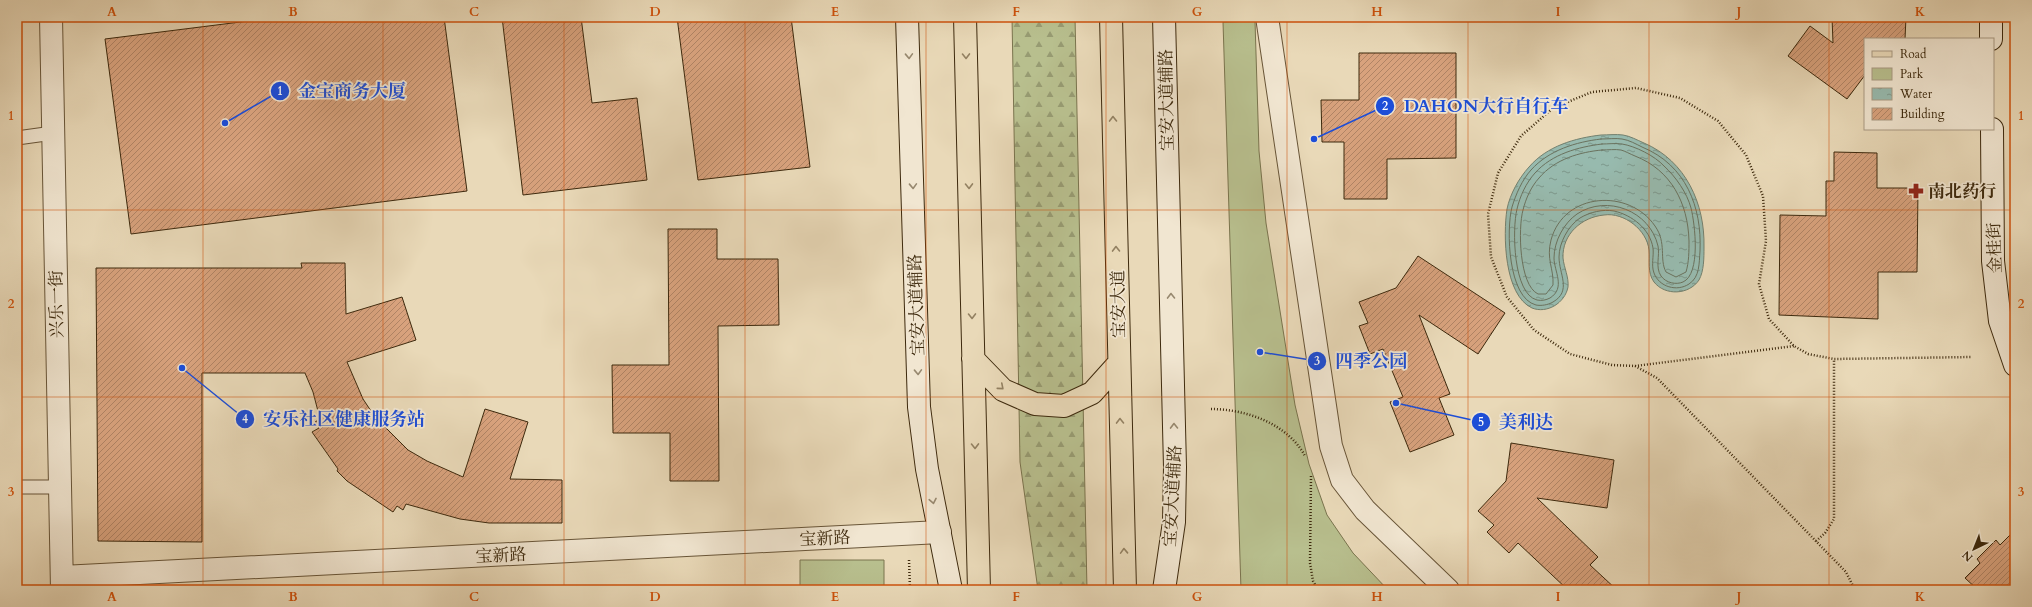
<svg xmlns="http://www.w3.org/2000/svg" width="2032" height="607" viewBox="0 0 2032 607" font-family="Cardo,'Noto Serif SC',serif">
  <defs>
    <pattern id="forest-firs" width="22" height="20" patternUnits="userSpaceOnUse"><rect width="22" height="20" fill="#b8bf8e"/><path d="M5 1l3.5 6h-7zM16 11l3.5 6h-7z" fill="#979b72"/></pattern>
    <pattern id="water-ripples" width="26" height="14" patternUnits="userSpaceOnUse"><rect width="26" height="14" fill="#97baae"/><path d="M2 4q2-2 4 0t4 0M15 11q2-2 4 0t4 0" fill="none" stroke="#7c978c"/></pattern>
    <pattern id="building-hatch" width="6" height="6" patternUnits="userSpaceOnUse"><rect width="6" height="6" fill="#d8a27d"/><path d="M-1 1l2-2M0 6l6-6M5 7l2-2" fill="none" stroke="#b08465"/></pattern>
  </defs>
  <rect width="100%" height="100%" fill="#e9d9b8"/>
  <filter id="stains"><feTurbulence type="fractalNoise" baseFrequency=".005" numOctaves="4"/><feColorMatrix values="0 0 0 0 .2 0 0 0 0 .09 0 0 0 0 .02 0 0 0 .5 -.17"/></filter>
  <radialGradient id="worn" r=".72"><stop offset=".6" stop-color="#630" stop-opacity="0"/><stop offset="1" stop-color="#630" stop-opacity=".3"/></radialGradient>
  <path fill="url(#forest-firs)" stroke="#7a744e" d="M1012,17H1075L1087,590H1038L1020,462Z"/>
  <path fill="#b8bf8e" stroke="#7a744e" d="M1255,21L1259,151L1266,223L1295,405L1309,464L1327,515L1353,553L1388,590H1241L1223,22Z
    M800,560H884V590H800Z"/>
  <path fill="url(#water-ripples)" stroke="#73806e" d="M1601,135C1608,135 1616,134 1623,135C1630,136 1637,140 1644,143C1686,161 1705,204 1704,247C1704,258 1704,271 1699,280C1689,295 1665,296 1654,282C1647,272 1650,261 1649,250C1647,230 1624,212 1604,215C1582,217 1562,234 1563,258C1564,268 1569,277 1568,287C1565,303 1547,314 1532,308C1504,295 1503,235 1507,209C1510,194 1519,178 1529,167C1547,146 1575,138 1601,135Z"/>
  <g fill="none" stroke-linecap="round" stroke-linejoin="round">
    <path stroke="#6a725e" stroke-width="1" d="M1601,139C1608,139 1616,138 1622,139C1629,140 1636,144 1642,147C1686,165 1702,207 1700,251C1699,263 1700,277 1689,284C1677,292 1659,287 1654,273C1651,265 1654,256 1653,248C1650,229 1632,215 1614,211C1603,209 1590,212 1580,218C1568,226 1559,243 1559,257C1559,274 1572,291 1553,302C1548,305 1541,306 1536,305C1508,298 1506,230 1512,207C1516,194 1522,180 1531,170C1549,150 1576,142 1601,139Z
      M1602,144C1608,144 1616,143 1622,144C1635,146 1655,156 1664,166C1676,177 1687,193 1691,208C1695,224 1701,274 1683,282C1676,285 1666,283 1661,276C1655,267 1660,256 1658,246C1650,211 1607,194 1577,214C1564,223 1554,241 1554,258C1554,271 1566,288 1550,298C1546,300 1542,301 1537,300C1513,294 1512,229 1517,209C1520,196 1526,183 1535,173C1552,154 1578,147 1602,144Z
      M1602,150C1608,150 1615,149 1621,150C1625,151 1630,154 1635,156C1671,170 1688,203 1689,241C1689,251 1689,262 1686,272L1676,277L1666,272C1659,259 1667,243 1655,226C1629,188 1564,192 1551,240C1546,259 1554,269 1553,285L1546,294H1538C1519,285 1518,228 1523,210C1526,198 1531,187 1539,178C1555,159 1580,152 1602,150Z"/>
  </g>
  <path fill="url(#building-hatch)" stroke="#3d290d" d="M280,17H444L467,191L131,234L105,39Z
    M502,17H581L592,103L637,98L647,180L523,195Z
    M677,17H791L810,167L698,180Z
    M1832,17H1906L1905,39H1865V75L1847,99L1788,56L1810,26L1833,43Z
    M1359,53H1456V158L1387,159V199H1344V142H1322L1321,100H1359Z
    M1834,152L1877,153V188H1918L1917,272H1878V319L1779,315L1780,215L1826,216V181H1834Z
    M668,229H717V259H778L779,325L718,326L719,481H670V433H613L612,365H669Z
    M1418,256L1505,313L1478,354L1419,315L1450,394L1439,398L1454,435L1410,452L1390,402L1403,397L1383,349L1370,354L1359,326L1368,323L1359,302L1396,288Z
    M301,263H345L346,314L402,297L416,340L347,362L363,399L375,417L408,450L427,461L463,477L485,409L528,422L510,479L562,480V523H489L460,519L406,504L403,510L397,506L393,512L347,481L337,471L338,469L312,432L319,428L315,422L320,419L313,392L305,373H202V542L98,541L96,268H302Z
    M1511,443L1614,460L1607,508L1537,498L1598,557L1590,565L1617,590H1568L1518,543L1509,553L1487,532L1494,525L1478,511L1506,481Z
    M2015,530V590H1978L1965,578L1980,563L1977,559L1996,540L2000,545Z"/>
  <g fill="none" stroke-linecap="round" stroke-linejoin="round">
    <g stroke="#685538" stroke-width="15">
      <path id="lane" d="M17,138L53,133
        M17,487H60"/>
    </g>
    <g stroke="#685538" stroke-width="24">
      <path id="street" d="M51,17L62,590
        M1267,17L1331,446L1342,480L1365,510L1448,590
        M62,577L940,532"/>
    </g>
    <g stroke="#3d290d" stroke-width="24">
      <path id="secondary" d="M907,17L919,407L927,469L951,590
        M1164,17L1175,467L1174,522L1164,590
        M1991,17V39
        M1992,129L1993,261L2000,321L2015,365"/>
    </g>
    <g stroke="#3d290d" stroke-width="24">
      <path id="primary" d="M965,17L979,590
        M1111,17L1125,590
        M973,359L1003,390L1035,404L1064,406L1092,393L1119,363"/>
    </g>
    <path stroke="#3d290d" stroke-width="2.5" stroke-dasharray="1 2" stroke-linecap="butt" d="M1635,366L1794,346
      M1211,409C1246,409 1288,424 1305,456
      M1311,476L1310,563L1313,581L1318,590
      M1816,541L1825,533L1834,519V359
      M909,560L910,590
      M1855,590L1846,572L1657,378L1635,366L1612,365L1570,354L1534,330L1507,297L1491,257L1488,214L1498,173L1521,136L1553,108L1592,92L1636,88L1680,98L1718,121L1746,155L1763,196L1766,241L1759,284L1769,319L1794,346L1808,354L1834,359L1972,357"/>
    <use href="#lane" stroke="#f1e6d1" stroke-width="13"/>
    <use href="#street" stroke="#f1e6d1" stroke-width="22"/>
    <use href="#secondary" stroke="#f1e6d1" stroke-width="22"/>
    <use href="#primary" stroke="#e9d9b8" stroke-width="22"/>
  </g>
  <defs><path id="oneway-chevron" d="M-2-3.5L2.5 0L-2 3.5" fill="none" stroke-width="1.6" stroke-linecap="round" stroke-linejoin="round"/></defs>
  <g stroke="#97886f">
    <use href="#oneway-chevron" transform="translate(909 56) rotate(88)"/>
    <use href="#oneway-chevron" transform="translate(913 186) rotate(88)"/>
    <use href="#oneway-chevron" transform="translate(1171 296) rotate(-91)"/>
    <use href="#oneway-chevron" transform="translate(918 372) rotate(88)"/>
    <use href="#oneway-chevron" transform="translate(1174 426) rotate(-91)"/>
    <use href="#oneway-chevron" transform="translate(933 501) rotate(79)"/>
  </g>
  <g stroke="#938162">
    <use href="#oneway-chevron" transform="translate(966 56) rotate(89)"/>
    <use href="#oneway-chevron" transform="translate(1113 119) rotate(-91)"/>
    <use href="#oneway-chevron" transform="translate(969 186) rotate(89)"/>
    <use href="#oneway-chevron" transform="translate(1116 249) rotate(-91)"/>
    <use href="#oneway-chevron" transform="translate(972 316) rotate(89)"/>
    <use href="#oneway-chevron" transform="translate(1001 387) rotate(41)"/>
    <use href="#oneway-chevron" transform="translate(1120 421) rotate(-91)"/>
    <use href="#oneway-chevron" transform="translate(975 446) rotate(89)"/>
    <use href="#oneway-chevron" transform="translate(1124 551) rotate(-92)"/>
  </g>
  <path fill="none" stroke="#ce520c" stroke-width="1" stroke-opacity="0.55" d="M203,17V590M383,17V590M564,17V590M745,17V590M926,17V590M1106,17V590M1287,17V590M1468,17V590M1649,17V590M1829,17V590M17,210H2015M17,397H2015"/>
  <defs>
    <g id="pharmacy-bare" transform="scale(1.2)"><path d="M-2-6h4v4h4v4h-4v4h-4v-4h-4v-4h4Z" fill="#8f2418" stroke="#f1e6d1" stroke-width="2.5" paint-order="stroke"/></g>
  </defs>
  <g fill-rule="evenodd">
    <use href="#pharmacy-bare" x="1916" y="191"/>
  </g>
  <g text-anchor="middle" stroke-width="3.5" stroke-linejoin="round" paint-order="stroke">
    <g font-size="17" fill="#3d290d" stroke="#f1e6d1">
      <text transform="translate(1166 100) rotate(-91)" y="6">宝安大道辅路</text>
      <text transform="translate(1994 248) rotate(-92)" y="6">金桂街</text>
      <text transform="translate(56 304) rotate(-91)" y="6">兴乐一街</text>
      <text transform="translate(1118 304) rotate(-91)" y="6">宝安大道</text>
      <text transform="translate(916 305) rotate(-92)" y="6">宝安大道辅路</text>
      <text transform="translate(1172 496) rotate(-87)" y="6">宝安大道辅路</text>
      <text transform="translate(825 538) rotate(-3)" y="6">宝新路</text>
      <text transform="translate(501 555) rotate(-3)" y="6">宝新路</text>
    </g>
    <g font-size="17" font-weight="bold" fill="#3d290d" stroke="#f1e6d1" text-anchor="start">
      <text x="1928" y="197">南北药行</text>
    </g>
  </g>
  <path fill="none" stroke="#1d4ed8" stroke-width="1.5" d="M225 123L280 91M1314 139L1385 106M1260 352L1317 361M182 368L245 419M1396 403L1481 422"/>
  <g fill="#1d4ed8" stroke="#f1e6d1" stroke-width="1.5">
    <circle cx="225" cy="123" r="4"/>
    <circle cx="1314" cy="139" r="4"/>
    <circle cx="1260" cy="352" r="4"/>
    <circle cx="182" cy="368" r="4"/>
    <circle cx="1396" cy="403" r="4"/>
    <circle cx="280" cy="91" r="10"/>
    <circle cx="1385" cy="106" r="10"/>
    <circle cx="1317" cy="361" r="10"/>
    <circle cx="245" cy="419" r="10"/>
    <circle cx="1481" cy="422" r="10"/>
  </g>
  <g font-size="12" text-anchor="middle" font-weight="bold" fill="#fff">
    <text x="280" y="95">1</text>
    <text x="1385" y="110">2</text>
    <text x="1317" y="365">3</text>
    <text x="245" y="423">4</text>
    <text x="1481" y="426">5</text>
  </g>
  <g font-size="18" text-anchor="middle" font-weight="bold" fill="#1d4ed8" stroke="#f1e6d1" stroke-width="3.5" stroke-linejoin="round" paint-order="stroke">
    <text x="352" y="97">金宝商务大厦</text>
    <text x="1486" y="112">DAHON大行自行车</text>
    <text x="1371" y="367">四季公园</text>
    <text x="344" y="425">安乐社区健康服务站</text>
    <text x="1526" y="428">美利达</text>
  </g>
  <rect width="2032" height="607" fill="none" stroke="#e9d9b8" stroke-width="44"/>
  <rect x="1864" y="38" width="130" height="92" fill="#f1e6d1" stroke="#a99a83"/>
  <rect x="1872" y="51" width="20" height="6" fill="#e9d9b8" stroke="#a99a83"/>
  <text x="1900" y="58" font-size="12" fill="#3d290d">Road</text>
  <rect x="1872" y="68" width="20" height="12" fill="#b8bf8e" stroke="#a99a83"/>
  <text x="1900" y="78" font-size="12" fill="#3d290d">Park</text>
  <rect x="1872" y="88" width="20" height="12" fill="url(#water-ripples)" stroke="#a99a83"/>
  <text x="1900" y="98" font-size="12" fill="#3d290d">Water</text>
  <rect x="1872" y="108" width="20" height="12" fill="url(#building-hatch)" stroke="#a99a83"/>
  <text x="1900" y="118" font-size="12" fill="#3d290d">Building</text>
  <g transform="translate(1974 549) rotate(223)" stroke="#f1e6d1" stroke-width="3" paint-order="stroke">
  <path d="M0-3L7 15L0 10L-7 15Z" fill="#3d290d"/>
  <text y="-6" font-size="11" font-weight="bold" text-anchor="middle" fill="#3d290d">N</text>
  </g>
  <rect x="22" y="22" width="1988" height="563" fill="none" stroke="#ce520c" stroke-width="1.5"/>
  <g font-size="13" text-anchor="middle" font-weight="bold" fill="#ce520c">
    <text x="112" y="16">A</text>
    <text x="293" y="16">B</text>
    <text x="474" y="16">C</text>
    <text x="655" y="16">D</text>
    <text x="835" y="16">E</text>
    <text x="1016" y="16">F</text>
    <text x="1197" y="16">G</text>
    <text x="1377" y="16">H</text>
    <text x="1558" y="16">I</text>
    <text x="1739" y="16">J</text>
    <text x="1920" y="16">K</text>
    <text x="11" y="120">1</text>
    <text x="2021" y="120">1</text>
    <text x="11" y="308">2</text>
    <text x="2021" y="308">2</text>
    <text x="11" y="496">3</text>
    <text x="2021" y="496">3</text>
    <text x="112" y="601">A</text>
    <text x="293" y="601">B</text>
    <text x="474" y="601">C</text>
    <text x="655" y="601">D</text>
    <text x="835" y="601">E</text>
    <text x="1016" y="601">F</text>
    <text x="1197" y="601">G</text>
    <text x="1377" y="601">H</text>
    <text x="1558" y="601">I</text>
    <text x="1739" y="601">J</text>
    <text x="1920" y="601">K</text>
  </g>
  <rect width="100%" height="100%" filter="url(#stains)"/>
  <rect width="100%" height="100%" fill="url(#worn)"/>
</svg>
